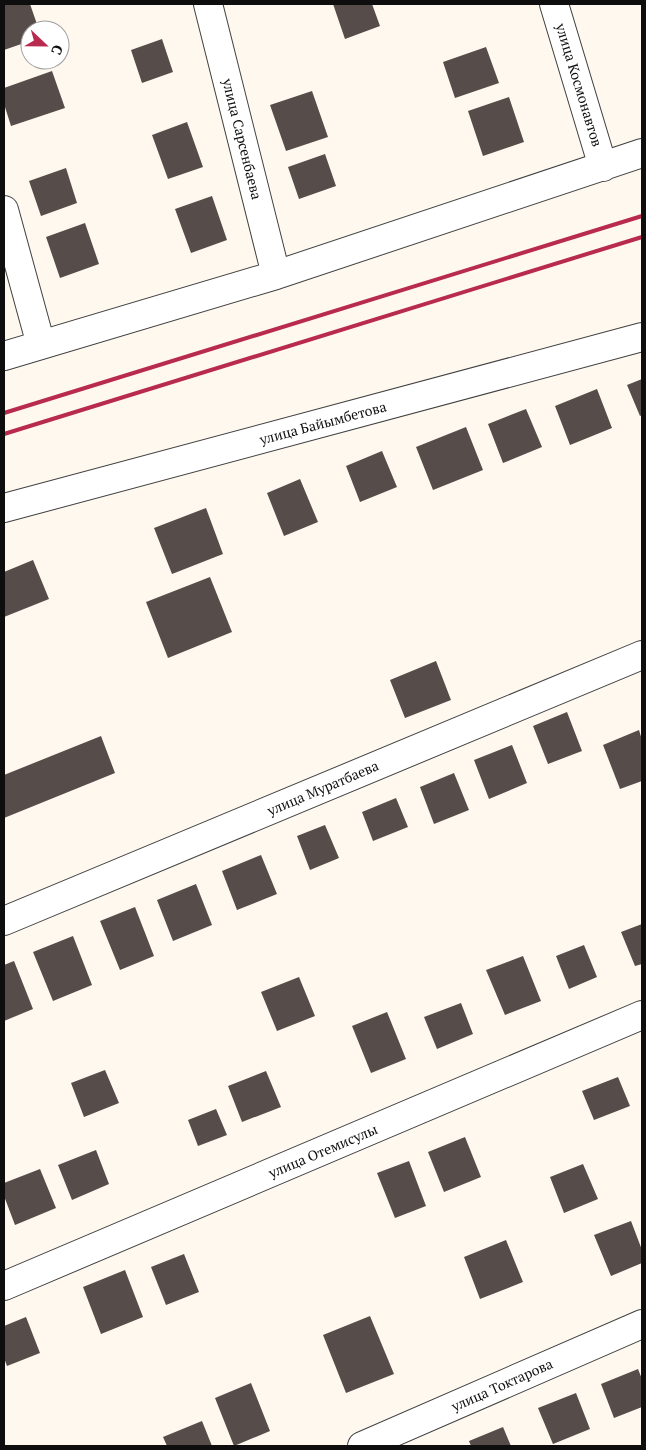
<svg xmlns="http://www.w3.org/2000/svg" width="646" height="1450" viewBox="0 0 646 1450" font-family="'PT Serif',serif">
  <rect width="100%" height="100%" fill="#fef8ef"/>
  <path fill="#564d4a" d="M4,4H30L39,30H30V41L4,50Z
    M333,4H372L380,26L345,39Z
    M162,39L173,72L142,83L131,50Z
    M486,47L499,83L455,98L443,62Z
    M52,71L65,108L11,126L4,104V88Z
    M312,91L328,137L286,151L270,105Z
    M509,97L524,142L483,156L468,111Z
    M187,122L203,167L168,179L152,135Z
    M325,154L336,186L299,199L288,167Z
    M66,168L77,203L41,216L29,181Z
    M212,196L227,240L191,253L175,209Z
    M85,223L99,264L60,278L46,237Z
    M642,379V415L640,416L627,385Z
    M597,389L612,428L570,445L555,406Z
    M526,409L542,447L503,463L488,424Z
    M466,427L483,470L433,490L416,447Z
    M382,451L397,487L360,502L346,466Z
    M300,479L318,522L284,536L267,493Z
    M206,508L223,554L172,574L154,528Z
    M33,560L49,599L4,617V572Z
    M210,577L232,632L168,658L146,602Z
    M436,661L451,700L405,718L390,680Z
    M567,712L582,751L548,764L533,726Z
    M639,730L642,740V781L620,789L603,745Z
    M101,736L115,773L4,818V775Z
    M512,745L527,783L489,799L474,760Z
    M454,773L469,810L434,824L420,787Z
    M396,798L408,827L373,841L362,812Z
    M325,825L339,858L310,870L297,836Z
    M261,855L277,894L237,910L222,871Z
    M196,884L212,925L173,941L157,900Z
    M135,907L154,956L120,970L100,921Z
    M642,924V964L635,966L621,932Z
    M73,936L92,985L53,1001L33,952Z
    M584,945L597,977L569,989L556,956Z
    M523,956L541,1001L505,1015L486,970Z
    M14,961L33,1009L4,1021V965Z
    M299,977L315,1016L277,1031L261,992Z
    M461,1003L473,1034L437,1049L424,1017Z
    M387,1012L406,1059L371,1073L352,1026Z
    M105,1070L119,1103L84,1117L71,1083Z
    M266,1071L281,1107L242,1122L228,1086Z
    M618,1077L630,1106L594,1120L582,1091Z
    M216,1109L227,1135L198,1146L188,1120Z
    M465,1137L481,1177L444,1192L428,1152Z
    M96,1150L109,1184L72,1200L58,1165Z
    M409,1161L426,1206L395,1218L377,1173Z
    M583,1164L598,1199L564,1213L550,1177Z
    M40,1169L56,1208L15,1225L4,1196V1183Z
    M631,1221L642,1250V1263L611,1276L594,1235Z
    M506,1240L523,1282L480,1299L464,1257Z
    M184,1254L199,1292L166,1305L151,1267Z
    M125,1270L143,1317L101,1334L83,1287Z
    M370,1316L394,1374L346,1393L323,1335Z
    M26,1317L40,1353L7,1366L4,1358V1326Z
    M638,1369L642,1379V1407L614,1418L601,1384Z
    M251,1383L270,1431L234,1446L215,1398Z
    M576,1393L590,1429L553,1444L538,1408Z
    M202,1421L212,1446H167L163,1437Z
    M503,1427L511,1446H471L469,1441Z"/>
  <g fill="none" stroke-linecap="round" stroke-linejoin="round">
    <g stroke="#414141" stroke-width="30">
      <path id="minor" d="M208,4L276,275
        M554,4L603,167
        M4,210L41,345
        M4,356L276,275L642,153
        M4,508L642,337
        M4,921L642,655
        M4,1286L642,1015
        M362,1446L642,1324"/>
    </g>
    <use href="#minor" stroke="#fff" stroke-width="28"/>
    <path stroke="#b92a4f" stroke-width="4" d="M4,413L642,216
      M4,434L642,237"/>
  </g>
  <g text-anchor="middle" stroke-width="5" stroke-linejoin="round" paint-order="stroke">
    <g font-size="14" fill="#0e0e0e" stroke="#fff">
      <text transform="translate(579 85) rotate(73)" y="5">улица Космонавтов</text>
      <text transform="translate(242 139) rotate(76)" y="5">улица Сарсенбаева</text>
      <text transform="translate(323 423) rotate(-15)" y="5">улица Байымбетова</text>
      <text transform="translate(323 788) rotate(-23)" y="5">улица Муратбаева</text>
      <text transform="translate(323 1151) rotate(-23)" y="5">улица Отемисулы</text>
      <text transform="translate(502 1385) rotate(-24)" y="5">улица Токтарова</text>
    </g>
  </g>
  <rect width="646" height="1450" fill="none" stroke="#0e0e0e" stroke-width="10"/>
  <g transform="translate(45 45) rotate(112)"><circle r="24" fill="#ffffff" stroke="#9f9f9f"/>
  <path d="M0-4L9 19L0 12L-9 19Z" fill="#b92a4f"/>
  <text y="-8" font-size="14" font-weight="bold" text-anchor="middle" fill="#0e0e0e">С</text>
  </g>
</svg>
